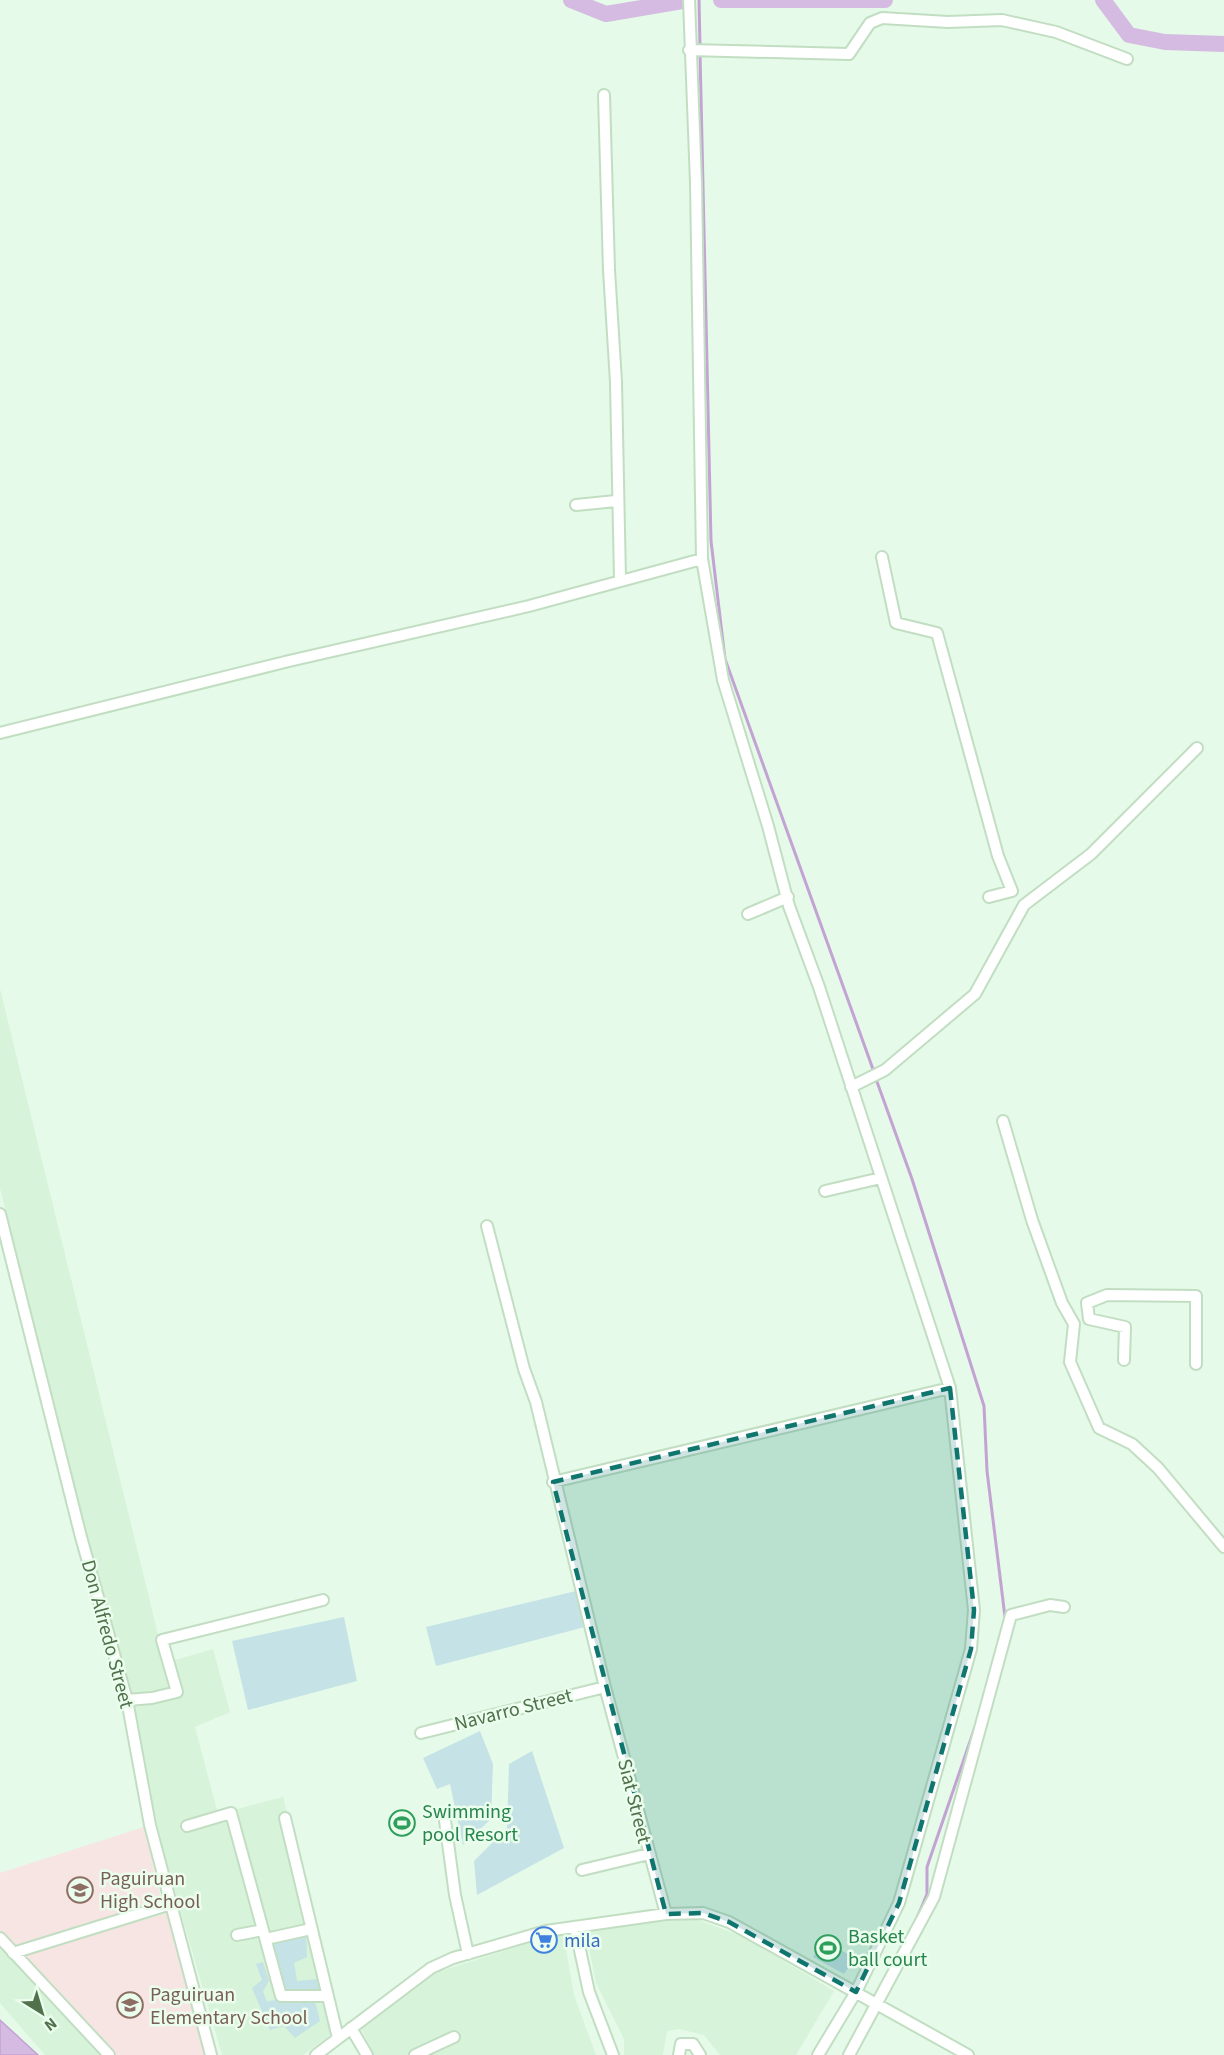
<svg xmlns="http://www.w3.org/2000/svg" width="1224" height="2055" viewBox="0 0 1224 2055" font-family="'Source Sans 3',sans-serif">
  <rect width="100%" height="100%" fill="#e5fae8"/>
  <path fill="#d7f3da" d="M0,989L165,1663L213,1649L230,1712L195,1727L218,1814L283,1797L341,2027L303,2055H222L168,1868L0,1188Z
    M696,1919L744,1937L834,1991L796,2055H720L704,2035L679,2029L667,2031L663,2055H624V2039L596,1983L586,1933L652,1920Z
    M563,1932L574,1995L596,2055H374L358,2022L419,1978Z
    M0,1943L39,1988L102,2055H45L0,2003Z"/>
  <path fill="#f6e5e2" d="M144,1827L163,1907L15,1950L0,1930V1873Z
    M168,1913L206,2055H112L20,1955Z"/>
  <path fill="#c5e2e6" d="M576,1591L585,1627L436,1666L426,1627Z
    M344,1617L357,1681L248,1710L232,1641Z
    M480,1731L493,1764L491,1819L463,1845L450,1784L437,1789L423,1758Z
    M532,1751L564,1848L477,1895L474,1861L507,1828L509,1764Z
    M306,1932L307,1957L294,1963L297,1981L318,1979L320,1993L283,1992L271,1942Z
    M822,1940L855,1958L844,1974L813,1957Z
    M263,1962L269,1981L263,1991L267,2002C281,1996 299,2004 315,2001L320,2021L295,2038L284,2026L270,2030L252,1988L262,1980L256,1964Z"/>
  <path fill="#d5bbe2" stroke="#c3a3d3" stroke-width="1.5" d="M0,2020L38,2055H0Z"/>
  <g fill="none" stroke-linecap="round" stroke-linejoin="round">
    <path stroke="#c3a3d3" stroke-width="3" d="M699,0L700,46
      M700,53L711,541L725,659L874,1072
      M876,1079L912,1179L984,1406L987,1471L1005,1617
      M917,1918L927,1894V1867L975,1727"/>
    <path stroke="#d5bbe2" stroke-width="16" d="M571,0L606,14L688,0
      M721,0H885
      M1103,0L1129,35L1165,42L1224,44"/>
    <g stroke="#c2dec2" stroke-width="14">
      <path id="minor" d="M689,0L696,183L702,559L723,680L768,826L789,906L819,987L950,1388L974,1610L971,1649L899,1903L856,1992L818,2055
        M689,50L849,54L870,23L882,18L948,22L1002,20L1056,32L1127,59
        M604,95L609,270L616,382L620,580
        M576,505L616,501
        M882,557L896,623L937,633L998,856L1012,891L989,897
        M0,733L289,661L529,606L702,559
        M748,914L788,897
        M851,1087L885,1070L975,994L1024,905L1091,854L1197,748
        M1003,1121L1032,1220L1062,1303L1074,1324L1070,1362L1099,1428L1132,1444L1158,1468L1224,1547
        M825,1191L881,1178
        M0,1214L81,1537L127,1700L150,1825L211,2055
        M487,1226L524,1369L536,1402L605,1687L666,1914
        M1124,1360L1125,1327L1089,1319L1087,1303L1107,1295L1196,1296V1364
        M553,1482L950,1388
        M127,1700L152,1698L177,1692L162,1640L323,1600
        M421,1733L605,1687
        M444,1813L455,1895L468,1954
        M285,1818L338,2038
        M187,1826L231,1813L281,1996H328
        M582,1870L649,1854
        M575,1927L589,1992L613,2055
        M237,1935L263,1930
        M0,1938L109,2055
        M266,1939L311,1929
        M13,1953L171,1904
        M351,2028L367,2055
        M316,2055L431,1968L453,1958L546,1931L666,1914L703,1913L729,1922L968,2055
        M415,2055L454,2037
        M679,2055L681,2044H693L700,2055
        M849,2055L934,1897L1011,1615L1050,1605L1064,1607"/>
    </g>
    <use href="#minor" stroke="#fff" stroke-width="10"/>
  </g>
  <path fill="#0f766e" fill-opacity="0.2" stroke="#0f766e" stroke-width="4.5" stroke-dasharray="12 8" stroke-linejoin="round" d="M950,1388L974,1610L971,1649L899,1903L856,1992L729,1922L703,1913L666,1914L553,1482Z"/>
  <defs>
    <g id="stadium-ring" transform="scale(1.35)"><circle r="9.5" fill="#ebfded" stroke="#2e9e5b" stroke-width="1.5"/><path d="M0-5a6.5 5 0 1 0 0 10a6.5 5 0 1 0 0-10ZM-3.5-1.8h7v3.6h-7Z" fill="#2e9e5b"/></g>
    <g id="school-ring" transform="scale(1.35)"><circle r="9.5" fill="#ebfded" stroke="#8d6e63" stroke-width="1.5"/><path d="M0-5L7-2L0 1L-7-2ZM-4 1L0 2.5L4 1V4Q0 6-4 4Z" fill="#8d6e63"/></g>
    <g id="supermarket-ring" transform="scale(1.35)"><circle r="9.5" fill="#ebfded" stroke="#3f7fe0" stroke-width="1.5"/><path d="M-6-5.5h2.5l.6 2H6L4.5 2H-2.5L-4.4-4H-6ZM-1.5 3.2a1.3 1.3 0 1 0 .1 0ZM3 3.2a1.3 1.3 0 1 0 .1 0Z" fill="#3f7fe0"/></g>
  </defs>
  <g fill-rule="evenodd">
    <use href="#stadium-ring" x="402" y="1823"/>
    <use href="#school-ring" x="80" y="1890"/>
    <use href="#supermarket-ring" x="544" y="1940"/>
    <use href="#stadium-ring" x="828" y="1948"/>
    <use href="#school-ring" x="130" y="2005"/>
  </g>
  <g text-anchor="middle" stroke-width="5" stroke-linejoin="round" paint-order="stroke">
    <g font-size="20" fill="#51714d" stroke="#ebfded">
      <text transform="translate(108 1634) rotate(75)" y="7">Don Alfredo Street</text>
      <text transform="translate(513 1709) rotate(-14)" y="7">Navarro Street</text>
      <text transform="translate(635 1801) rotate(76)" y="7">Siat Street</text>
    </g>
    <g font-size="20" fill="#27864d" stroke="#ebfded" text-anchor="start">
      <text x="422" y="1818">Swimming<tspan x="422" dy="23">pool Resort</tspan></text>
      <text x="848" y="1943">Basket<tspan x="848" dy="23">ball court</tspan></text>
    </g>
    <g font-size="20" fill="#785e54" stroke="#ebfded" text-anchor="start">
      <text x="100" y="1885">Paguiruan<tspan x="100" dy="23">High School</tspan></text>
      <text x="150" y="2001">Paguiruan<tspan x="150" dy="23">Elementary School</tspan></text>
    </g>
    <g font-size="20" fill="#366cbe" stroke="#ebfded" text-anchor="start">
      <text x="564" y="1947">mila</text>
    </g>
  </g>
  <g transform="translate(42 2013) rotate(143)" stroke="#ebfded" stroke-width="4.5" paint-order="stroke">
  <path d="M0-4.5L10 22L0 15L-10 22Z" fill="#51714d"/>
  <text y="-9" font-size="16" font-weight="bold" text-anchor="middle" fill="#51714d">N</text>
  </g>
</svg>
